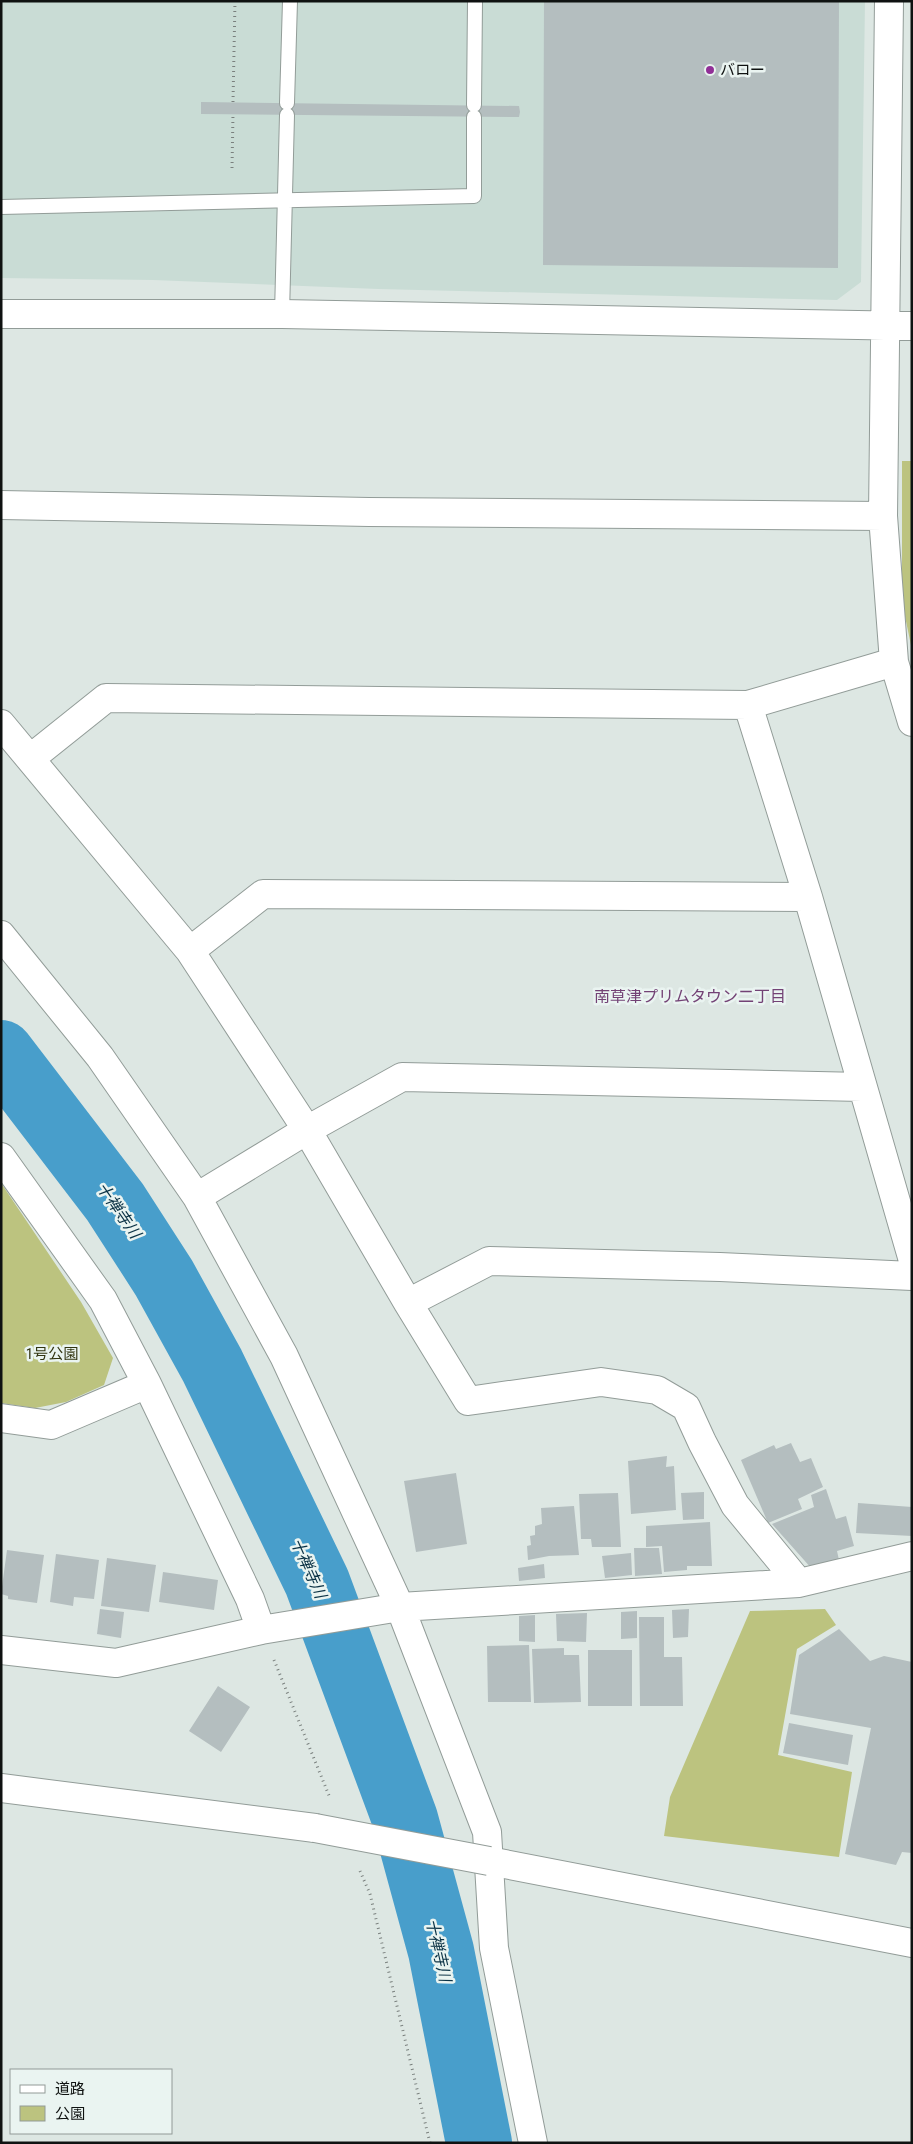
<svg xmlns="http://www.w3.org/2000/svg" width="913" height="2144" viewBox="0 0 913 2144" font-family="'Roboto Condensed','Noto Sans JP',sans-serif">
  <rect width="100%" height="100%" fill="#dde7e3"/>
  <path fill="#c9dcd5" d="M1,1H865L861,282L837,300L378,289L153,280L1,278Z"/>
  <path fill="#bcc37f" d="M902,461H912V650L902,602Z
    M1,1183L81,1302L113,1358L104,1385L66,1402L35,1408L1,1403Z
    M825,1609L836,1625L797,1649L778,1755L852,1772L839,1857L664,1836L670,1797L750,1611Z"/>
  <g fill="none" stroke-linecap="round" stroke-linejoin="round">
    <path stroke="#489ecb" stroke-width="66" d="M1,1053L115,1202L164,1278L212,1365L317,1582L405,1819L441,1951L479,2143"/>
  </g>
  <path fill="#b4bebf" d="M544,1H839L838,268L543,265Z
    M201,102L519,106L520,112L519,117L201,114Z
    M791,1443L800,1462L811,1458L823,1487L798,1499L802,1509L768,1523L741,1460L774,1445L776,1449Z
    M667,1456L666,1467L674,1466L676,1510L631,1514L628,1461Z
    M456,1473L467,1544L416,1552L404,1481Z
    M826,1489L836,1519L846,1516L854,1546L837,1551L839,1560L812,1569L772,1524L814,1507L811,1495Z
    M704,1492V1519L683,1520L681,1493Z
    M618,1493L621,1547H592L591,1539H581L579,1494Z
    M858,1503L912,1507V1536L856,1533Z
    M574,1506L579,1555L549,1556L528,1560L527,1546L531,1545L530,1536L535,1535V1526L542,1524L541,1508Z
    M710,1522L712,1566H687V1570L664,1572L662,1546L646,1547V1526Z
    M634,1548H659L662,1574L635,1576Z
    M7,1550L44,1555L37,1603L8,1599V1596L1,1594Z
    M631,1553L632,1575L605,1578L602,1556Z
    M56,1554L99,1560L94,1599L74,1597L73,1606L50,1602Z
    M107,1558L156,1565L149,1612L101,1606Z
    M544,1564L545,1578L519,1581L518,1568Z
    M163,1572L218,1580L214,1610L159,1602Z
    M100,1609L124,1612L121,1638L97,1634Z
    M689,1609L688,1637L673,1638L672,1610Z
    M637,1611V1638L621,1639V1612Z
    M587,1613L586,1642L557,1641L556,1614Z
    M535,1615V1642L519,1641V1616Z
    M639,1617H664V1657H682L683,1706H640Z
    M839,1629L870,1661L884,1656L912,1662V1853L902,1852L896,1865L845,1854L871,1728L790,1714L799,1655Z
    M529,1645L531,1702H488L487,1646Z
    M564,1648V1655H579L581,1702L534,1703L532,1649Z
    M588,1650H632V1706H588Z
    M218,1686L250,1707L221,1752L189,1731Z
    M789,1723L853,1735L848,1765L783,1753Z"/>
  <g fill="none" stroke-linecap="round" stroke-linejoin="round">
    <g stroke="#929c98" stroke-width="16">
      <path id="lane" d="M287,103L290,1
        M474,105L475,1
        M1,207L474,196V117
        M282,314L287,115"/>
    </g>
    <g stroke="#929c98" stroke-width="30">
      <path id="street" d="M889,1L883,516L894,662L912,722
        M1,314H282L912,326
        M1,505L369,512L883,516
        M748,705L808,897L912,1257
        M1,724L190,951L307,1130L408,1303L468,1401L601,1382L657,1390L686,1407L702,1442L735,1505L799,1583
        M31,758L106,698L748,705L894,662
        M1,935L100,1057L197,1197L284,1356L400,1607L487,1832L494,1948L533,2143
        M190,951L263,894L808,897
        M1,1157L103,1300L147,1384L250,1599L261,1630
        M197,1197L307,1130L402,1077L862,1087
        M408,1303L489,1261L720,1267L912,1276
        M1,1418L51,1425L147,1384
        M1,1650L116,1663L261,1630L400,1607L799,1583L912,1556"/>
    </g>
    <g stroke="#929c98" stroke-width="30">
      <path id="secondary" d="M1,1788L315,1828
        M489,1861L912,1943"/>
    </g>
    <path stroke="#7a807e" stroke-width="3" stroke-dasharray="1 4" stroke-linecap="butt" d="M233,102L235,1
      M232,168L233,114
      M274,1660L330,1798
      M360,1871L370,1894L430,2143"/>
    <use href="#lane" stroke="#fff" stroke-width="14"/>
    <use href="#street" stroke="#fff" stroke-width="28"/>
    <use href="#secondary" stroke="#fff" stroke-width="28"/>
    <g stroke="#929c98" stroke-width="30" stroke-linecap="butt">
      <path id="secondary-bridge" d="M315,1828L489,1861"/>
    </g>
    <use href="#secondary-bridge" stroke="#fff" stroke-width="28"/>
  </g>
  <circle fill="#912f97" stroke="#eaf4f1" stroke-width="2" cx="710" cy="70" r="5"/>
  <g text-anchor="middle" stroke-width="5" stroke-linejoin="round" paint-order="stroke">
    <g font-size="15" fill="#0f1211" stroke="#eaf4f1" text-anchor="start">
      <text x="720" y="75">バロー</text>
    </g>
    <g font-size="15" fill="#323511" stroke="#eaf4f1">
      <text x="52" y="1359">1号公園</text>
    </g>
    <g font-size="16" fill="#734275" stroke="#eaf4f1">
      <text x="690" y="1002">南草津プリムタウン二丁目</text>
    </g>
    <g font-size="16" font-style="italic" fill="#0b3245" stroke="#eaf4f1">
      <text transform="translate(119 1210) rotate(55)" y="6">十禅寺川</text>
      <text transform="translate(309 1568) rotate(66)" y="6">十禅寺川</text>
      <text transform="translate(439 1950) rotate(77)" y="6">十禅寺川</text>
    </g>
  </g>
  <rect width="913" height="2144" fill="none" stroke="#0f1211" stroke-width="5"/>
  <rect x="10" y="2069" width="162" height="65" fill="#eaf4f1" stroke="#929a97"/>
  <rect x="20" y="2085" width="25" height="8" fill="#ffffff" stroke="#929a97"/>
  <text x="55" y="2094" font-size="15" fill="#0f1211">道路</text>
  <rect x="20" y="2106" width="25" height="15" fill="#bcc37f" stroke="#929a97"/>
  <text x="55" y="2119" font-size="15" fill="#0f1211">公園</text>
</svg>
